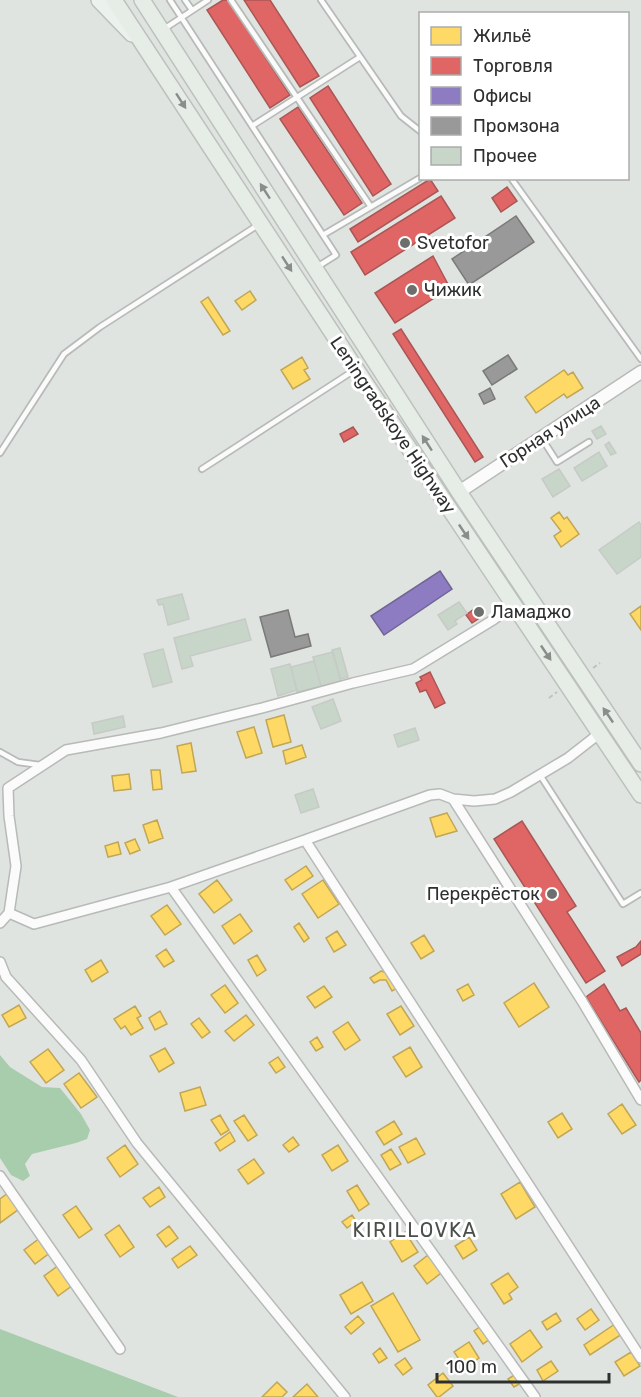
<svg xmlns="http://www.w3.org/2000/svg" width="641" height="1397" viewBox="0 0 641 1397" font-family="Rubik,sans-serif">
  <rect width="100%" height="100%" fill="#e0e4e0"/>
  <path fill="#a8cdac" d="M0,1055L10,1067L42,1087L60,1088L81,1114L90,1130L87,1139L76,1143L32,1154L25,1164L30,1176L23,1181L11,1175L0,1158Z
    M0,1329L178,1397H0Z"/>
  <path fill="#ffd966" stroke="#c0a655" stroke-width="1.5" d="M250,291L256,300L242,310L235,301Z
    M208,297L230,331L223,335L201,302Z
    M302,357L308,368L304,370L310,379L293,389L281,370Z
    M564,370L568,375L573,372L583,388L567,398L564,394L536,413L525,397Z
    M559,512L564,519L567,517L579,534L561,547L554,536L561,531L551,518Z
    M641,606V630L630,614Z
    M284,715L291,742L273,747L266,720Z
    M254,727L262,753L246,758L237,732Z
    M191,743L196,771L182,773L177,746Z
    M302,745L306,757L286,764L283,751Z
    M151,770H160L162,789L153,790Z
    M129,774L131,789L114,791L112,776Z
    M447,813L457,831L436,837L430,818Z
    M157,820L163,838L149,843L143,825Z
    M135,839L140,850L130,854L125,843Z
    M118,842L121,854L108,857L105,846Z
    M306,866L313,876L292,890L285,880Z
    M217,880L232,900L214,913L199,894Z
    M323,880L339,904L318,918L302,894Z
    M167,905L181,924L165,935L151,916Z
    M240,914L252,931L234,944L222,926Z
    M299,923L309,938L304,942L294,927Z
    M337,931L346,945L334,952L326,938Z
    M424,935L434,951L421,959L411,943Z
    M166,949L174,961L164,967L156,956Z
    M257,955L266,970L257,976L248,960Z
    M101,960L108,972L92,982L85,970Z
    M381,971L387,973L399,987L392,991L386,980H380L374,983L370,978Z
    M534,983L549,1007L519,1027L504,1003Z
    M468,984L474,995L463,1001L457,990Z
    M225,985L238,1003L225,1013L211,995Z
    M324,986L332,997L315,1008L307,997Z
    M19,1005L26,1018L9,1027L2,1015Z
    M135,1006L141,1016L137,1018L143,1028L131,1035L125,1026L121,1029L114,1019Z
    M401,1006L414,1026L400,1035L387,1014Z
    M160,1011L167,1024L155,1030L149,1018Z
    M246,1015L254,1025L234,1041L225,1031Z
    M199,1018L210,1032L202,1038L191,1024Z
    M348,1022L360,1040L345,1050L333,1032Z
    M317,1037L323,1047L316,1051L310,1042Z
    M410,1047L422,1067L406,1077L393,1057Z
    M165,1048L174,1063L159,1072L150,1056Z
    M48,1049L64,1070L46,1083L30,1062Z
    M278,1057L285,1067L276,1073L269,1063Z
    M79,1073L97,1097L81,1108L64,1084Z
    M200,1087L206,1105L185,1111L180,1093Z
    M622,1104L636,1125L622,1134L608,1114Z
    M562,1113L572,1129L558,1138L548,1122Z
    M220,1115L229,1130L221,1135L211,1120Z
    M244,1115L257,1135L248,1141L234,1121Z
    M394,1121L402,1134L384,1145L376,1132Z
    M230,1132L235,1141L220,1151L215,1143Z
    M293,1137L299,1145L289,1152L283,1145Z
    M416,1138L425,1154L408,1163L399,1147Z
    M125,1145L138,1164L120,1177L107,1158Z
    M338,1145L348,1161L332,1171L322,1155Z
    M391,1149L401,1164L390,1170L381,1155Z
    M254,1159L264,1173L248,1184L238,1170Z
    M520,1182L535,1207L516,1219L501,1194Z
    M357,1185L369,1204L359,1211L347,1191Z
    M159,1187L165,1197L150,1207L143,1198Z
    M8,1193L19,1209L0,1223V1199Z
    M76,1206L92,1229L79,1238L63,1215Z
    M352,1215L356,1221L347,1228L342,1222Z
    M119,1225L134,1247L120,1257L105,1235Z
    M169,1226L178,1238L166,1247L157,1235Z
    M405,1232L418,1252L402,1262L390,1242Z
    M469,1237L477,1250L463,1259L455,1246Z
    M40,1238L51,1252L35,1264L24,1250Z
    M190,1246L197,1255L178,1268L172,1259Z
    M428,1255L441,1273L427,1284L414,1266Z
    M59,1265L73,1285L58,1296L44,1276Z
    M508,1273L518,1287L509,1294L512,1299L504,1304L491,1284Z
    M362,1282L373,1301L351,1314L340,1295Z
    M393,1293L420,1340L398,1352L371,1306Z
    M591,1309L599,1320L585,1330L577,1319Z
    M556,1313L561,1321L547,1330L542,1322Z
    M358,1316L364,1323L351,1334L345,1327Z
    M615,1324L622,1334L590,1355L584,1345Z
    M481,1326L490,1339L483,1344L474,1331Z
    M530,1330L542,1347L522,1362L510,1344Z
    M469,1342L479,1358L465,1368L454,1352Z
    M380,1348L387,1358L379,1363L373,1354Z
    M631,1352L640,1366L624,1376L615,1362Z
    M405,1358L412,1368L403,1375L395,1365Z
    M551,1361L558,1371L543,1381L537,1370Z
    M443,1373L453,1386L439,1397H437L428,1385Z
    M516,1374L521,1383L514,1387L508,1379Z
    M277,1382L287,1392L282,1397H262Z
    M307,1384L318,1397H293Z"/>
  <path fill="#e06666" stroke="#aa5655" stroke-width="1.5" d="M223,0H228L290,95L270,108L207,10Z
    M244,0H270L319,76L300,87Z
    M328,86L391,184L373,196L310,98Z
    M298,107L362,203L344,215L280,119Z
    M430,179L438,191L358,242L350,229Z
    M507,187L517,201L501,212L492,198Z
    M441,196L455,218L365,275L351,252Z
    M433,256L450,288L395,323L375,293Z
    M401,329L483,457L475,462L393,334Z
    M353,427L358,434L344,442L340,434Z
    M478,606L484,615L472,623L466,615Z
    M430,672L445,703L435,708L426,690L420,692L416,683L422,680L420,677Z
    M522,821L576,906L567,912L605,971L586,983L494,839Z
    M641,941V954L622,966L617,957L636,947Z
    M604,984L620,1011L626,1008L641,1033V1080L639,1082L586,997Z"/>
  <path fill="#8e7cc3" stroke="#716596" stroke-width="1.5" d="M440,571L452,589L384,635L371,616Z"/>
  <path fill="#999" stroke="#797a79" stroke-width="1.5" d="M516,216L534,242L469,285L452,259Z
    M508,355L517,369L492,385L483,371Z
    M490,388L495,399L484,404L479,394Z
    M288,610L295,637L308,634L311,646L271,657L260,617Z"/>
  <path fill="#c7d6c9" stroke="#c7cac7" stroke-width="1.5" d="M601,426L606,434L597,439L592,431Z
    M609,442L616,453L611,455L605,445Z
    M599,452L607,466L582,481L574,468Z
    M559,469L570,486L553,497L542,479Z
    M639,522L641,525V557L617,574L599,550Z
    M182,594L189,619L168,625L163,604L159,605L157,600Z
    M459,602L467,613L455,621L457,624L448,630L438,615Z
    M245,619L251,640L190,656L193,666L182,669L174,638Z
    M340,648L348,677L340,679L332,650Z
    M163,649L172,682L153,687L144,654Z
    M333,652L341,681L321,686L313,657Z
    M314,661L321,686L297,692L291,667Z
    M290,664L297,690L278,696L271,669Z
    M333,699L341,721L321,729L312,707Z
    M123,716L125,727L94,734L92,723Z
    M415,728L419,740L398,747L394,735Z
    M313,789L319,807L301,813L295,795Z"/>
  <g fill="none" stroke-linecap="round" stroke-linejoin="round">
    <g stroke="#b7bab7" stroke-width="8">
      <path id="service" d="M170,0L336,255L317,267
        M185,0L192,10
        M231,0L371,207
        M321,0L401,116L420,131
        M164,29L208,0
        M252,126L360,57
        M511,178L641,359
        M323,235L420,178
        M543,440L557,462L589,442
        M0,453L64,354L100,327L258,225
        M202,469L353,371
        M0,752L18,762L40,765
        M540,775L623,904L641,893"/>
    </g>
    <g stroke="#b7bab7" stroke-width="12">
      <path id="minor" d="M453,799L474,801L495,799L511,792L568,758L600,733
        M171,887L535,1397
        M9,913L34,924L171,887L305,840
        M0,923L9,913L16,866L9,816L8,788L66,750L161,733L262,708L353,683L413,669L493,620L513,605
        M0,962L6,977L81,1060L137,1143L345,1397
        M641,1100L582,1001L453,799L440,794L430,795L305,840L641,1358
        M0,1176L120,1349"/>
    </g>
    <g stroke="#b7bab7" stroke-width="15">
      <path id="tertiary" d="M459,492L641,372"/>
    </g>
    <g stroke="#bec0be" stroke-width="18">
      <path id="primary" d="M99,0L132,34"/>
    </g>
    <g stroke="#bec0be" stroke-width="18">
      <path id="trunk" d="M114,0L356,369L641,795
        M142,0L459,492L641,764"/>
    </g>
    <path stroke="#c0c1c0" stroke-width="2" stroke-dasharray="4.5 3" stroke-linecap="butt" d="M593,668L600,663
      M549,698L557,692"/>
    <use href="#service" stroke="#fafbfa" stroke-width="4.5"/>
    <use href="#minor" stroke="#fafbfa" stroke-width="9"/>
    <use href="#tertiary" stroke="#fafbfa" stroke-width="12"/>
    <use href="#primary" stroke="#ebf1ec" stroke-width="15"/>
    <use href="#trunk" stroke="#e6ede7" stroke-width="15"/>
  </g>
  <defs><path id="oneway-solid" d="M-6-.8H1V-3.2L6.5 0L1 3.2V.8H-6Z" transform="scale(1.5)"/></defs>
  <g fill="#8a8e8a">
    <use href="#oneway-solid" transform="translate(181 101) rotate(57)"/>
    <use href="#oneway-solid" transform="translate(265 191) rotate(-123)"/>
    <use href="#oneway-solid" transform="translate(287 264) rotate(57)"/>
    <use href="#oneway-solid" transform="translate(427 443) rotate(-123)"/>
    <use href="#oneway-solid" transform="translate(464 532) rotate(56)"/>
    <use href="#oneway-solid" transform="translate(546 653) rotate(56)"/>
    <use href="#oneway-solid" transform="translate(608 715) rotate(-124)"/>
  </g>
  <g fill="#6c6f6c" stroke="#fff" stroke-width="2">
    <circle cx="405" cy="243" r="6"/>
    <circle cx="412" cy="290" r="6"/>
    <circle cx="479" cy="612" r="6"/>
    <circle cx="552" cy="894" r="6"/>
  </g>
  <g text-anchor="middle" stroke-width="6" stroke-linejoin="round" paint-order="stroke">
    <g font-size="18" fill="#2d302e" stroke="#fff" text-anchor="start">
      <text x="417" y="249">Svetofor</text>
      <text x="424" y="296">Чижик</text>
      <text x="491" y="618">Ламаджо</text>
      <text x="540" y="900" text-anchor="end">Перекрёсток</text>
    </g>
    <g font-size="18" fill="#2d302e" stroke="#fff">
      <text transform="translate(393 425) rotate(56)" y="6">Leningradskoye Highway</text>
      <text transform="translate(550 432) rotate(-33)" y="6">Горная улица</text>
    </g>
    <g font-size="20" letter-spacing="1.5" fill="#494f49" stroke="#fff">
      <text x="415" y="1237">KIRILLOVKA</text>
    </g>
  </g>
  <rect x="419" y="12" width="210" height="168" fill="#ffffff" stroke="#abacab" stroke-width="1.5"/>
  <rect x="431" y="27" width="30" height="18" fill="#ffd966" stroke="#abacab" stroke-width="1.5"/>
  <text x="473" y="42" font-size="18" fill="#2d302e">Жильё</text>
  <rect x="431" y="57" width="30" height="18" fill="#e06666" stroke="#abacab" stroke-width="1.5"/>
  <text x="473" y="72" font-size="18" fill="#2d302e">Торговля</text>
  <rect x="431" y="87" width="30" height="18" fill="#8e7cc3" stroke="#abacab" stroke-width="1.5"/>
  <text x="473" y="102" font-size="18" fill="#2d302e">Офисы</text>
  <rect x="431" y="117" width="30" height="18" fill="#999999" stroke="#abacab" stroke-width="1.5"/>
  <text x="473" y="132" font-size="18" fill="#2d302e">Промзона</text>
  <rect x="431" y="147" width="30" height="18" fill="#c7d6c9" stroke="#abacab" stroke-width="1.5"/>
  <text x="473" y="162" font-size="18" fill="#2d302e">Прочее</text>
  <path d="M437 1373v9h172v-9" fill="none" stroke="#2d302e" stroke-width="3"/>
  <text x="446" y="1373" font-size="18" fill="#2d302e" stroke="#ffffff" stroke-width="4.5" paint-order="stroke">100 m</text>
</svg>
